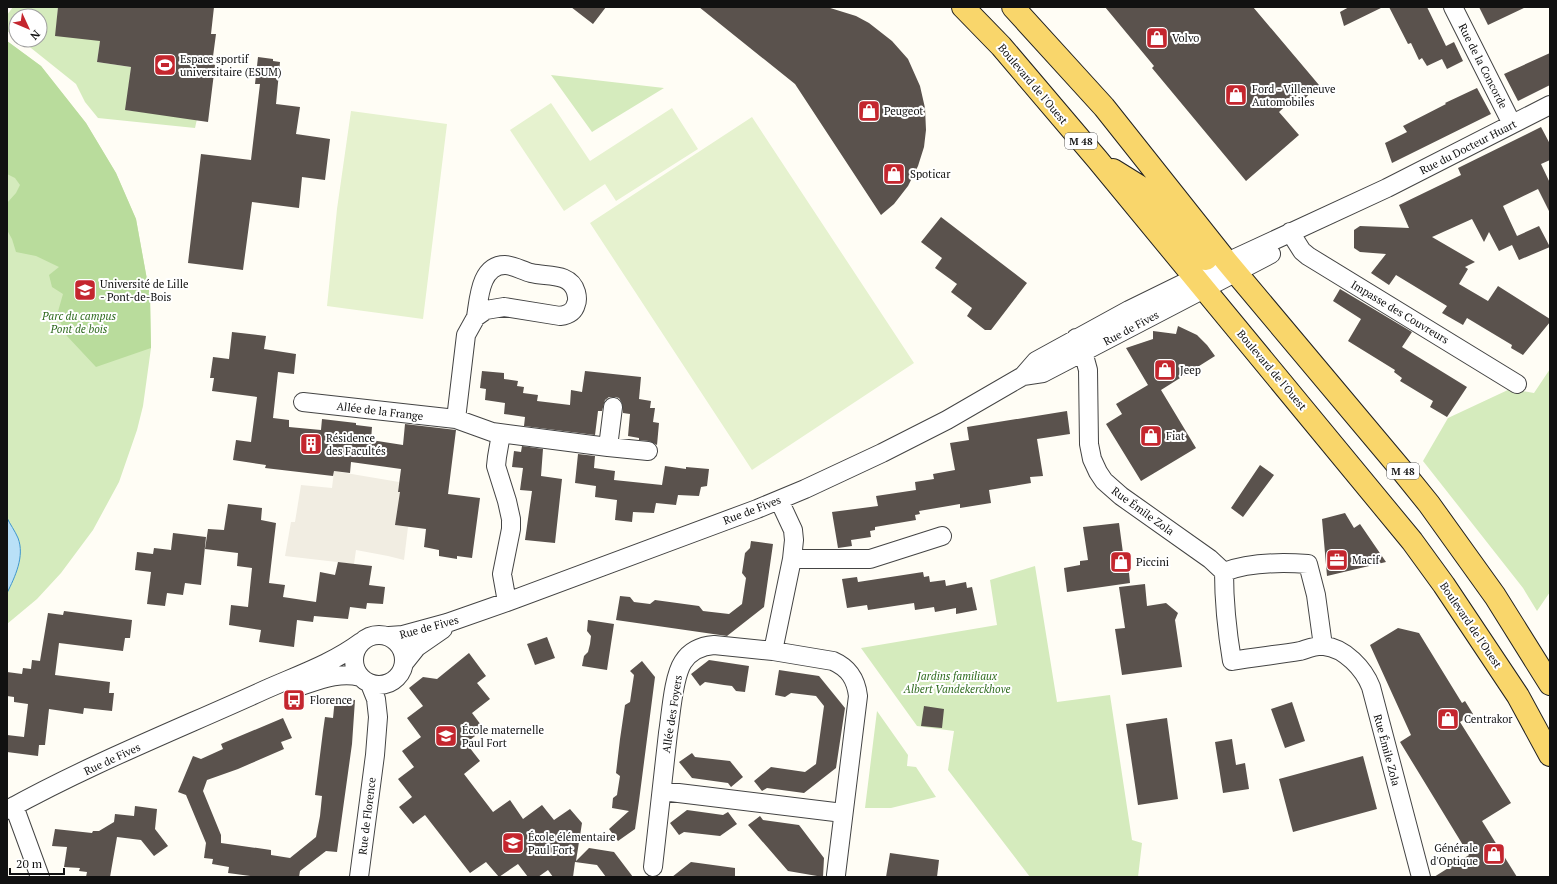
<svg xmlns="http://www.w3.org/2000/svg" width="1557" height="884" viewBox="0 0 1557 884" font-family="'PT Serif',serif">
  <rect width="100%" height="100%" fill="#fffdf5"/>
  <path fill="#d5ebbd" d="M13,7H58L56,36L103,22L97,62L131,67L126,110L197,119L195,128L98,118L85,102L76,84L21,40H40V16H16V37L7,31V15Z
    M7,41L41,66L86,123L116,173L136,219L150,296L151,348L143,406L137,430L119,482L93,530L61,573L37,599L7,624Z
    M551,75L664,88L592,132Z
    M1550,369V592L1537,611L1523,588L1423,461L1448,418L1510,389L1534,393Z
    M1035,566L1057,702L1110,695L1132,840L1142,843L1138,877H1030L948,770L954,731L917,726L861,648L997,625L990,580Z
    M877,711L908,755L907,766L916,767L936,797L891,808H865Z"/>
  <path fill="#b9dc9c" d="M7,41L41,66L86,123L116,173L136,219L150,296L151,348L96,367L67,336L57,315L63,294L52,287L49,275L59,267L36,256L16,252L12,239L7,230V203L16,193L20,185L15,178L7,174Z"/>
  <path fill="#e6f2cf" d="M551,103L590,161L672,108L698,149L616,201L605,184L564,211L510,130Z
    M351,111L447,124L423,319L327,306L337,209Z
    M752,117L914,363L752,470L590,223Z"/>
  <path fill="#f1ede2" d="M334,471L399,482L398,492L412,494L396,525L408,527L404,560L388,556L356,550L354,564L285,556L291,522H295L301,485L332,488Z"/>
  <path fill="#b9e0f7" stroke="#3f96cf" d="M7,518C10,524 15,531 18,538C25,556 15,577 7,593Z"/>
  <path fill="#5a524d" d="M58,7H214L211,34H216L212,64L215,65L208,122L125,110L131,67L97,62L100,41L55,36Z
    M571,7H606L593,24Z
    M699,7H827L856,16L869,23L892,41L908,59L920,86L925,108L926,130L924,147L918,166L908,186L894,204L881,215L795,84Z
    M1105,7H1253L1319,85L1305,98L1300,92L1279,112L1299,135L1246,181L1152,68L1154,66Z
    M1349,7H1383L1344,26L1340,12Z
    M1389,7H1427L1446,46L1454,42L1463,61L1447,69L1442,59L1427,66L1422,58L1419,60L1411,43L1408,44Z
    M1479,7H1526L1488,25Z
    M1550,53V85L1518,101L1504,74Z
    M258,57L273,59V61L280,62L276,104L300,107L296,134L330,139L325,180L302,177L299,208L252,202L243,270L188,263L201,154L251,160L260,84H255Z
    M1477,88L1491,114L1392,163L1385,143L1407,132L1403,126L1446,104L1445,103Z
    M1541,127L1550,144V160L1541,164L1550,183V213L1538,189L1503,206L1517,236L1539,226L1550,247L1519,260L1512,245L1499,251L1489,232L1484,242L1472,219L1432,237L1475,262L1465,267L1468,269L1459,284L1488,301L1498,286L1550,319V322L1523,355L1511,348L1512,345L1467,318L1463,325L1442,313L1447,306L1396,275L1389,285L1371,273L1386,254L1360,252L1354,248V230L1360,226L1409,228L1399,205L1461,175L1458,168Z
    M941,217L1027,283L991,330H985L967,316L972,308L951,292L957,284L935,268L942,258L921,242Z
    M1340,289L1412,332L1402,347L1467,387L1447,417L1430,407L1433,401L1400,381L1402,378L1394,372L1395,370L1348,341L1361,319L1333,301Z
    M1178,326L1197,335L1207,345L1215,356L1161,390L1196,448L1141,481L1106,424L1122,414L1116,404L1148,385L1126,348L1153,339V331L1176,334Z
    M232,332L266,336L264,349L296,354L294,374L278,372L273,418L289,420V427L321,430L322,419L356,423V425L372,427L371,440L403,445L405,424L456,430L448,494L480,498L472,558L457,556V559L439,556V550L424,547L426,529L395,525L400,492H398L401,469L351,462L350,473L334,471L333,476L265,468L266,465L233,460L236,440L251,442L257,397L212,391L214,378H210L213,357L229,359Z
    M482,371L504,373V379L518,381L517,386L524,387L523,393L538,395L537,401L570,405L571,390L582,392L585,371L641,377L639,399L651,401L650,408H655L653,422L659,423L657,445L649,441L639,440V438L628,436L630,414L623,413L622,403L619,398L615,397H609L605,400L602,411H598L595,435L524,426L525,417L504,414L505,403L485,400L486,389L480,388Z
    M1067,411L1070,434L1037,439L1043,476L1030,477L1031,483L989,490L991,503L960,508V504L919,511L920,514L915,515L916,520L875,527V530L870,531L871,537L851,540L852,546L838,548L832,512L878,506L876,496L916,490L915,482L934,479L933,474L955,470L950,443L969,440L967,427Z
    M522,446L543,449L541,476L562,479L555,543L525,540L532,491L520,490L523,468L512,467L514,451L521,452Z
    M578,454L595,456L594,468L615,471L614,480L662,485L665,466L686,469V467L709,469L707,486L701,487L699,496L678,495L676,505L656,503L654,513L633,512L632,522L615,520L617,500L595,497L596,486L575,483Z
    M1260,465L1274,475L1243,517L1231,508Z
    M228,504L262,508L261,520L276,523L269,583L285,585L283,597L316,602L320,572L335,575L338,562L372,566L369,585L385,587L383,604L367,603L366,609L350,607L348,619L314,616L313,622L297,620L294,647L259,642L261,630L229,625L231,605L248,607L252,568L237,566L238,553L205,549L208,529L224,530Z
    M1345,513L1354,528L1360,524L1386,562L1327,576L1322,519Z
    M1119,523L1123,553L1127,552L1130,583L1067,592L1064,568L1080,565V561L1088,560L1083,527Z
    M173,533L206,537L201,585L185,583L183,595L167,593L165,606L147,604L151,572L135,570L137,552L153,554L154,548L171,550Z
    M751,541L773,544L764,607L727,636L616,620L620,596L630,597L634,602L650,604L655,600L699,606L703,611L729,614L742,604L746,578L742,573L745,553L750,548Z
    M923,572L924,577L929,576L930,582L945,580L946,586L966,582L967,588L972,587L977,610L956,614V608L935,612L934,607L915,610L914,603L868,610L867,605L847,608L842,579L857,577L858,582Z
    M1145,584L1147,606L1166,603L1178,613L1175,620L1182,667L1122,675L1115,629L1125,628L1119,587Z
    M64,611L132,620L130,638H125L123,651L59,643L55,675L110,682L109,693H114L112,711L84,708L83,714L49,709L45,745H39L38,756L7,752V735L24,737L28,704L14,702V697L7,696V672L22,674L23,668L31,669L32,660L40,661L48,613L63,615Z
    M588,620L614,624L607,670L582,666L584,656L588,652L590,644L591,636L587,631Z
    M1398,628L1419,633L1462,703L1465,701L1473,714L1460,722L1511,803L1482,821L1517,877H1434L1469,855L1400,742L1411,735L1370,645Z
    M547,637L555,658L535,665L527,644Z
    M469,653L486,676L477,683L490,699L472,713L484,729L466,743L480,761L464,774L493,812L510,800L523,819L542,805L554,820L570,809L582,823L576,861L589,848L614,852L633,877H606L597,865L575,862L573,877H553L548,870L538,877H528L518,864L499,877L486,862L470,873L425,815L413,824L399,807L412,797L398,779L414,767L402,751L421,737L407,718L423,706L409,688L423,677L437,679Z
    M709,660L749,666L745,692L736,691L732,686L724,685L705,682L700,686L691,674Z
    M642,661L655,677L639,801L635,829L618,841L609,829L629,811L612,808L613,798L617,795L620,776L616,773L620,739L625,705L630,702L634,675L630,671Z
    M779,670L819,676L845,708L836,768L804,793L767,788L762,791L754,781L771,767L805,772L816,764L824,706L816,696L791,693L785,697L775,695Z
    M335,698L355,700L352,744L337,852L326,851L300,871L299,877H257L228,873L229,867L212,864L213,859L204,858L206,843L186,795L178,792L193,756L201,759L223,749L221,744L283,718L292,738L281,742L284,749L238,769L207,780L203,791L221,835V843L271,850V855L290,858L316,837L320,816L322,796L315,795L323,731L325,717L333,718Z
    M1292,702L1305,741L1285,748L1271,709Z
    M924,706L944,709L942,728L921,726Z
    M1167,718L1178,799L1138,805L1126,724Z
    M1232,739L1236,765L1245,763L1249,789L1223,793L1215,742Z
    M692,753L695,757L730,761L743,777L731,787L728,783L692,778L679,762Z
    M1363,756L1377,809L1293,832L1279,779Z
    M135,806L157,809L155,829L168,846L154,856L141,840L117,837L110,877H86L87,872L79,871L80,868L64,867L67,847L52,846L55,829L92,833L93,831H99L114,822L115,814L134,816Z
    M687,810L723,815L728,812L737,824L720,836L684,832L679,835L670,823Z
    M760,816L763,820L799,825L824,858L823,877L788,871L748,825Z
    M890,853L939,860L937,877H886Z
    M691,862L735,868V877H672Z"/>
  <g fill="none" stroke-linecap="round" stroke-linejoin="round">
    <g stroke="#444" stroke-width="20">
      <path id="street" d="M1453,7L1512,124
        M1290,232L1302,251L1308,256L1517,384
        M1076,338L1085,359L1088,370L1089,444L1092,459L1098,472L1104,481L1121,496L1210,559L1224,572C1224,602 1227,631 1232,661C1254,657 1277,655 1300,651C1307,649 1316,645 1324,646C1345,648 1364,669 1371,687L1421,877
        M1023,376L1043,373L1271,254
        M303,402L456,419L492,432L608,447L613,407
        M456,419L466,335L476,317L486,310L504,307L560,316C568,315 574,312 576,304C578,300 577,296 576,292C570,272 547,277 531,273C523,271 513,265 505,265C480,265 479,299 476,317
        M501,434L497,457L496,466L507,501L511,519V529L502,574L507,602
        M608,447L648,451
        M779,500L793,530L794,540L792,559L773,651L833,661C849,668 856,679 858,696L836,875
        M792,559H870L942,536
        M1224,572C1250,562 1280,562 1308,564L1316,595L1323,646
        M354 660a25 25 0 1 1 50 0a25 25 0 1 1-50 0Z
        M389,636L403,635L447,623L507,602L757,509L805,489L882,453L947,420L1023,376L1036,361L1129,310L1227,262L1387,188L1550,105
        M405,662L417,647L443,629
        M298,687C317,681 340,671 360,677
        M662,791L843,813
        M14,806L40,877
        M7,810C88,765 176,730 260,692C295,676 330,665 361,642
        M653,867C658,822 663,778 668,733C671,715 673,677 683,662C690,651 701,646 714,645L773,651
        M359,877L375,755L378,717L376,699L370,684"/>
    </g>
    <g stroke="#222" stroke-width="24">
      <path id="primary" d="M963,7L1001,46L1097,159L1412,541L1444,585L1518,696L1550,755
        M1013,7L1104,107L1227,262L1404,473L1429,504L1495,596L1550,684
        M1113,170L1142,188L1151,196L1206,259"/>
    </g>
    <use href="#street" stroke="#fff" stroke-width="18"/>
    <use href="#primary" stroke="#f9d66b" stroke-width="22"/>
  </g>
  <defs>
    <g id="shop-square" transform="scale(1.15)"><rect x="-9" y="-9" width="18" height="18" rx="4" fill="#c4262e" stroke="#fff"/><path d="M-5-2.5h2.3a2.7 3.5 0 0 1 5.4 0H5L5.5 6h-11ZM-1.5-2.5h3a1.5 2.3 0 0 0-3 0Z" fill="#fff"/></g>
    <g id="stadium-square" transform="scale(1.15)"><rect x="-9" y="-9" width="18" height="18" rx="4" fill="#c4262e" stroke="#fff"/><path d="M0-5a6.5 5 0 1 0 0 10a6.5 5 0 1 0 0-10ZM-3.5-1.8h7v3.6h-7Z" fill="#fff"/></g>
    <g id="university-square" transform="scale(1.15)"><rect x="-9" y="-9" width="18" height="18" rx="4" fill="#c4262e" stroke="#fff"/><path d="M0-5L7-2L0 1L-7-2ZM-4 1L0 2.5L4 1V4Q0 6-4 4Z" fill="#fff"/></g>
    <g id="building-square" transform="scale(1.15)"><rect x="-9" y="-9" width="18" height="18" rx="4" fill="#c4262e" stroke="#fff"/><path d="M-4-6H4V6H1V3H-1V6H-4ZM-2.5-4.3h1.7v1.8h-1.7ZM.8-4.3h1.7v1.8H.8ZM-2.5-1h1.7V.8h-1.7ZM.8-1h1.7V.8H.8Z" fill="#fff"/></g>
    <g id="office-square" transform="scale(1.15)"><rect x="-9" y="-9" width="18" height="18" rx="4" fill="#c4262e" stroke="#fff"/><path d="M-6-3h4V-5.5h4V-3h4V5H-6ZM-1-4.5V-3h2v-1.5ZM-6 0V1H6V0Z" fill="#fff"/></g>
    <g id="bus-square" transform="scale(1.15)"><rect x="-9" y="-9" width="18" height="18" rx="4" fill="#c4262e" stroke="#fff"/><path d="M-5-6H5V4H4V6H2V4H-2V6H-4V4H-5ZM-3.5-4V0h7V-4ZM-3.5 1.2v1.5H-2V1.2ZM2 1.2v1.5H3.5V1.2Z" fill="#fff"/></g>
    <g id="school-square" transform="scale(1.15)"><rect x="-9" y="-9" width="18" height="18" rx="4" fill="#c4262e" stroke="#fff"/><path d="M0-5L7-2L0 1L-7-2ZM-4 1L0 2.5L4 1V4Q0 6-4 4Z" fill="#fff"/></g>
  </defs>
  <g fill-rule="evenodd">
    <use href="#shop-square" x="1157" y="38"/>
    <use href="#stadium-square" x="165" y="65"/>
    <use href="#shop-square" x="1236" y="95"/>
    <use href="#shop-square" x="869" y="111"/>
    <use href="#shop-square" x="894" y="174"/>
    <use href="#university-square" x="85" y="290"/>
    <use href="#shop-square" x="1165" y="370"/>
    <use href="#shop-square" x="1151" y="436"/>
    <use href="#building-square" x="311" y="444"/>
    <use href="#office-square" x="1337" y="560"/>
    <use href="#shop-square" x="1121" y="562"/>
    <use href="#bus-square" x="294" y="700"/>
    <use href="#shop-square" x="1448" y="719"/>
    <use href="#school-square" x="446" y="736"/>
    <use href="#school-square" x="513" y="843"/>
    <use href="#shop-square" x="1494" y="854"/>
  </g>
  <g text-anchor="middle" stroke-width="4" stroke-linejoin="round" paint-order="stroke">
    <g fill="#fff" stroke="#585858" stroke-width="1">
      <rect x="1065" y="133" width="32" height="16" rx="3"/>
      <rect x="1387" y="463" width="32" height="16" rx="3"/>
    </g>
    <g font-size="10" font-weight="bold" fill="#111">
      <text x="1081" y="145">M 48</text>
      <text x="1403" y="475">M 48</text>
    </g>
    <g font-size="11" fill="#111" stroke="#fff" text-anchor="start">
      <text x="1172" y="42">Volvo</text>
      <text x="180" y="63">Espace sportif<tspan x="180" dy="13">universitaire (ESUM)</tspan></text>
      <text x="1252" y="93">Ford - Villeneuve<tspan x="1252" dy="13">Automobiles</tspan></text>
      <text x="884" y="115">Peugeot</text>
      <text x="910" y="178">Spoticar</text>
      <text x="100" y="288">Université de Lille<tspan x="100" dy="13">- Pont-de-Bois</tspan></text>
      <text x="1180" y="374">Jeep</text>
      <text x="1166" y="440">Fiat</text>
      <text x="326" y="442">Résidence<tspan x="326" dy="13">des Facultés</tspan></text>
      <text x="1352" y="564">Macif</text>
      <text x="1136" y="566">Piccini</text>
      <text x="310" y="704">Florence</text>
      <text x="1464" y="723">Centrakor</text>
      <text x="462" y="734">École maternelle<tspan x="462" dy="13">Paul Fort</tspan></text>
      <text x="528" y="841">École élémentaire<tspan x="528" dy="13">Paul Fort</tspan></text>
      <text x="1478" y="852" text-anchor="end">Générale<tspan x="1478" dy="13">d'Optique</tspan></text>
    </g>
    <g font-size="11" fill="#111" stroke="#fff">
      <text transform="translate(1483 66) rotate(63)" y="4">Rue de la Concorde</text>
      <text transform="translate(1033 84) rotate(50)" y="4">Boulevard de l'Ouest</text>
      <text transform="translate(1468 147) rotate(-27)" y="4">Rue du Docteur Huart</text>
      <text transform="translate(1400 312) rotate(31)" y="4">Impasse des Couvreurs</text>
      <text transform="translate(1131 328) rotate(-28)" y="4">Rue de Fives</text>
      <text transform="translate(1272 370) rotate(50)" y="4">Boulevard de l'Ouest</text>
      <text transform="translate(380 411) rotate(7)" y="4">Allée de la Frange</text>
      <text transform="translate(752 510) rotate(-21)" y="4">Rue de Fives</text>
      <text transform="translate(1143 511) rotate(36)" y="4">Rue Émile Zola</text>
      <text transform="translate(1471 625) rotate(56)" y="4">Boulevard de l'Ouest</text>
      <text transform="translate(429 627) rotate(-15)" y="4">Rue de Fives</text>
      <text transform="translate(672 714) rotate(-81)" y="4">Allée des Foyers</text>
      <text transform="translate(1387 750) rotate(75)" y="4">Rue Émile Zola</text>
      <text transform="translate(112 759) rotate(-25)" y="4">Rue de Fives</text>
      <text transform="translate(367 816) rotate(-83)" y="4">Rue de Florence</text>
    </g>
    <g font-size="11" font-style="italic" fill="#2f6b1f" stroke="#fff">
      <text x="79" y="320">Parc du campus<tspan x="79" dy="13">Pont de bois</tspan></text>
      <text x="957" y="680">Jardins familiaux<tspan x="957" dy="13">Albert Vandekerckhove</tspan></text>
    </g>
  </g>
  <rect width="1557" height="884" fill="none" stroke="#111111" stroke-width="16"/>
  <g transform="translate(28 28) rotate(134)"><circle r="19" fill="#ffffff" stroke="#a0a0a0"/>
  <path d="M0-3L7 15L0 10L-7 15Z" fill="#c4262e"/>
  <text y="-6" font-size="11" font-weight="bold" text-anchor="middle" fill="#111111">N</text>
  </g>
  <path d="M10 868v6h54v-6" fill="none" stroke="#111111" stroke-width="2"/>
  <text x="16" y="868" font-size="12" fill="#111111" stroke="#ffffff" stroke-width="3" paint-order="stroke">20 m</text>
</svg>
